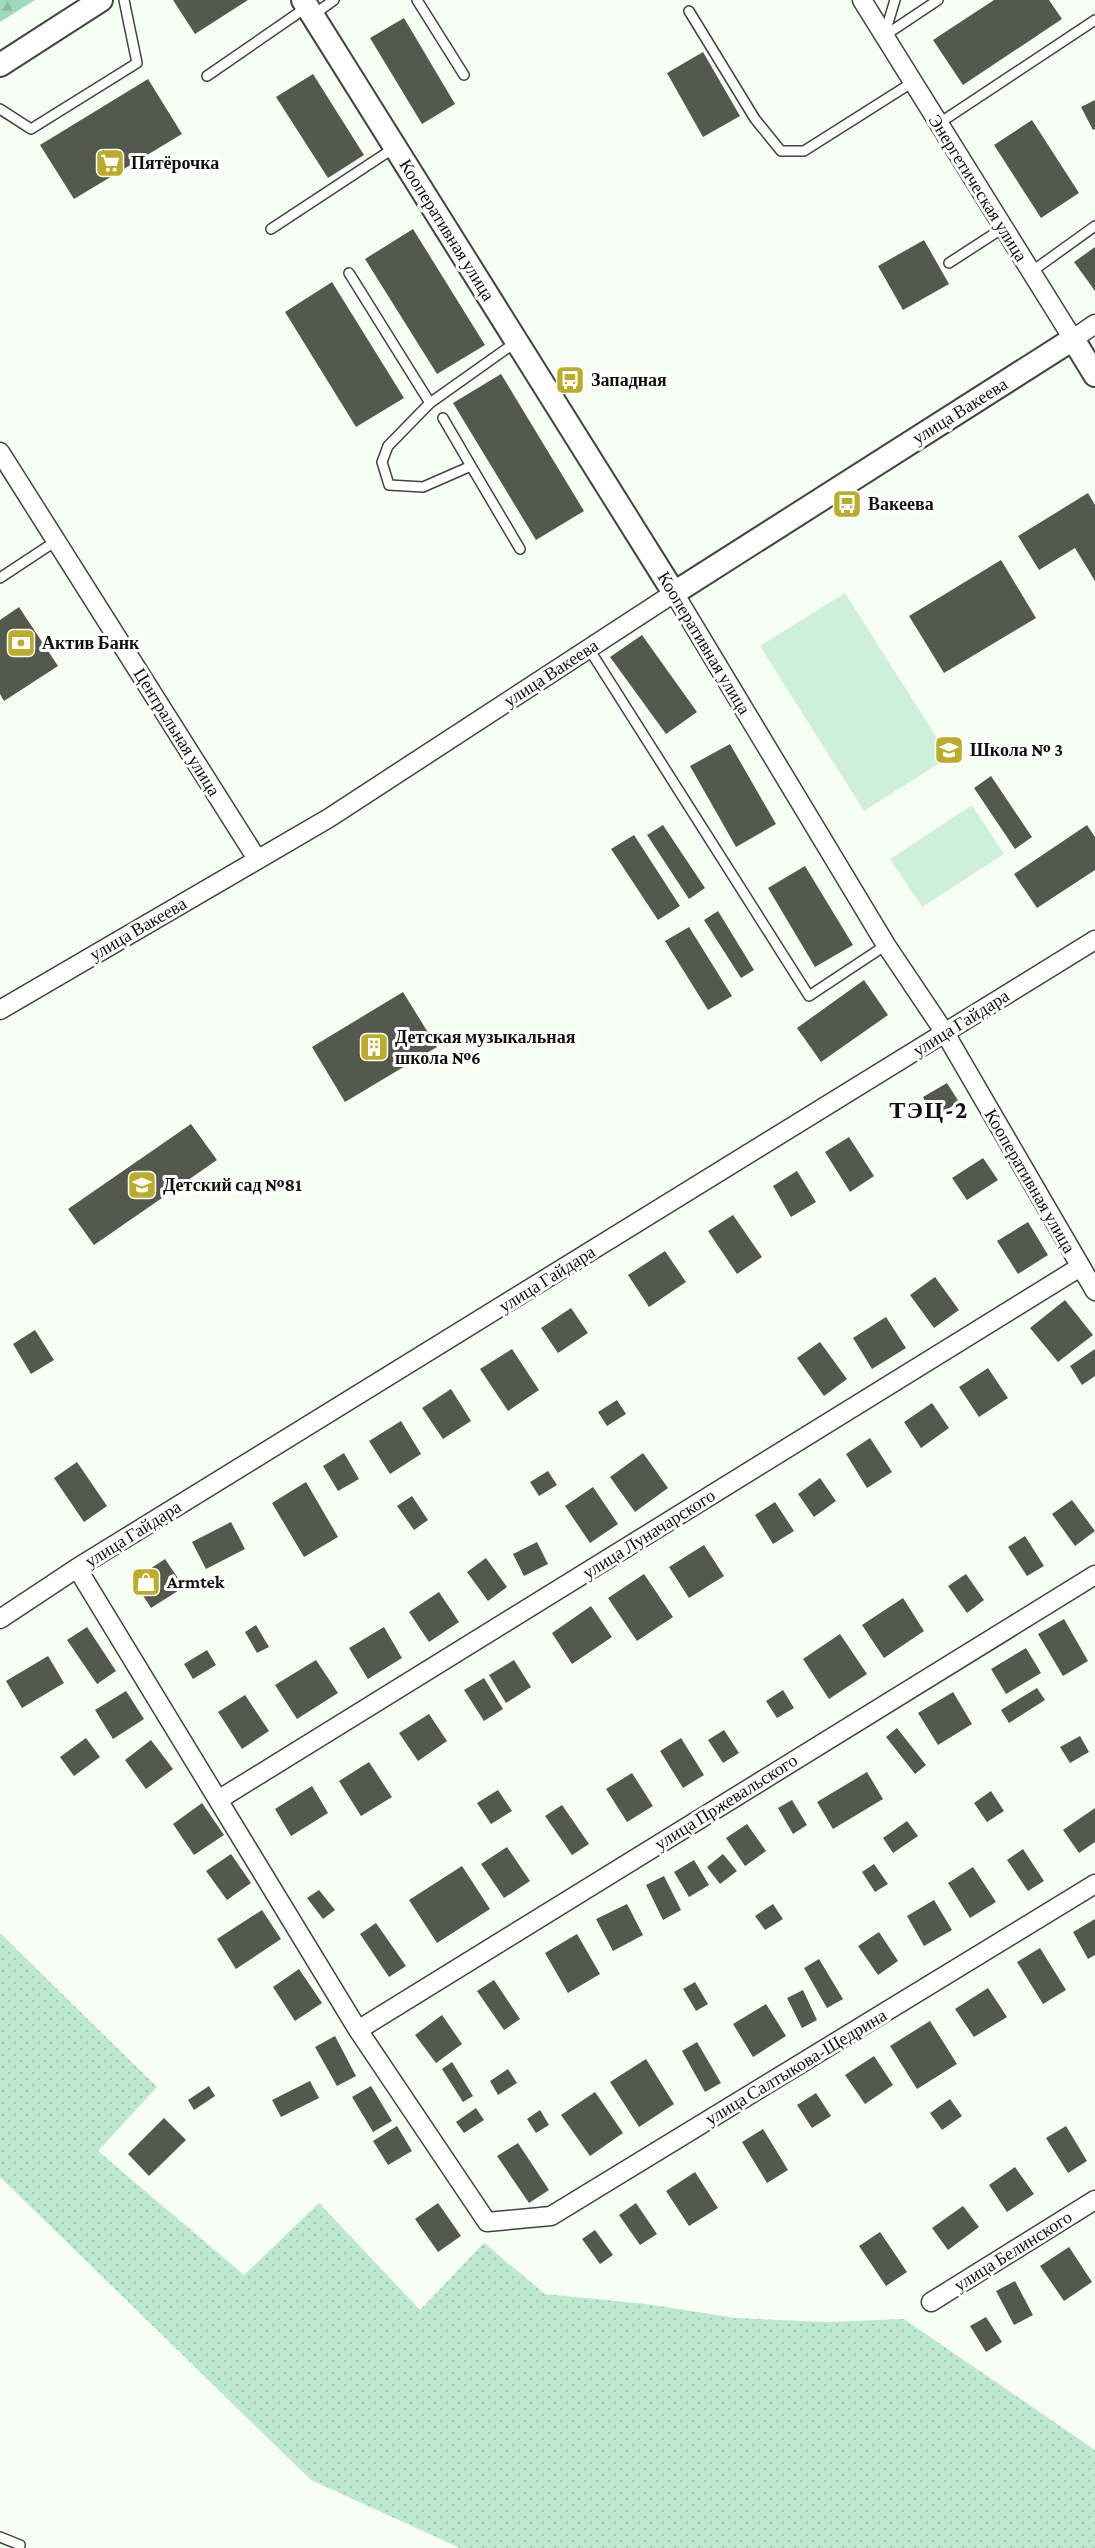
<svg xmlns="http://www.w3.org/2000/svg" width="1095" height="2548" viewBox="0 0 1095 2548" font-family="'Crimson Pro',serif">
  <defs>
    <pattern id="grass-dots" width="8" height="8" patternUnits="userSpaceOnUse" patternTransform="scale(1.5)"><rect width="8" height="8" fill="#bde9cf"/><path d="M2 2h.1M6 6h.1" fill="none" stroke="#a1c7b1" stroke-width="1.8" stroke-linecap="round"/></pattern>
    <pattern id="forest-firs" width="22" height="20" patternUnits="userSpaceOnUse" patternTransform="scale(1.5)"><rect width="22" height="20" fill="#9dd9ba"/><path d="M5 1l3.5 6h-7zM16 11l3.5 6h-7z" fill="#86b99f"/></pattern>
  </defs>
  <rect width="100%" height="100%" fill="#f7fff4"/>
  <path fill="url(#grass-dots)" d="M0,1933L157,2087L98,2151L244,2275L319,2203L420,2310L484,2243L545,2294L646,2304L736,2318L827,2322L904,2319L1095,2450V2548H460L311,2480L0,2177Z"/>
  <path fill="url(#forest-firs)" d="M0,0H35L0,22Z"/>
  <path fill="#cff0d8" d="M845,593L949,757L864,811L760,646Z
    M972,805L1004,854L922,907L890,859Z"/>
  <path fill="#55594d" d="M173,0H248L195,34Z
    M994,0H1049L1062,19L963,85L933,40Z
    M404,18L455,104L422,124L370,38Z
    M703,52L740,116L703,137L667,73Z
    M313,74L364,155L328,178L276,97Z
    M148,79L182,134L74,199L40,145Z
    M1095,100V129L1093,130L1081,107Z
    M1032,120L1079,193L1041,218L994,145Z
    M413,229L485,345L437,374L365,259Z
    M924,240L949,284L903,310L878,266Z
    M1095,247V291L1074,262Z
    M332,282L404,398L356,427L285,312Z
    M501,374L584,511L536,540L453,403Z
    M1088,493L1095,505V581L1075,548L1039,570L1018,536Z
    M1001,560L1036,618L944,673L909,616Z
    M19,607L58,666L4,701L0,694V620Z
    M642,635L697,712L666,734L610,657Z
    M730,744L776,824L736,847L690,766Z
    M991,776L1032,837L1015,849L974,788Z
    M663,825L705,888L689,899L647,835Z
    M1087,825L1095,837V870L1037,908L1014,874Z
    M634,835L680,906L658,920L611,849Z
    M805,866L853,945L815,967L768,888Z
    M718,911L754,970L741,978L704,920Z
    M689,927L732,996L708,1010L665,941Z
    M864,980L888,1015L821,1062L797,1028Z
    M403,992L437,1047L345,1102L312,1047Z
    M947,1083L959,1102L933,1118L923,1097Z
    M191,1124L217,1160L94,1245L68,1209Z
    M849,1137L874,1176L850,1192L825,1152Z
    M983,1158L998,1180L967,1200L952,1178Z
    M797,1171L816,1202L791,1217L773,1186Z
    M733,1215L762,1257L737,1274L708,1231Z
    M1028,1222L1048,1255L1018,1274L997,1241Z
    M665,1251L686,1282L649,1307L628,1275Z
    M935,1277L959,1310L934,1328L910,1295Z
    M1065,1300L1093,1335L1058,1362L1030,1328Z
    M571,1308L588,1333L558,1353L541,1328Z
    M886,1317L906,1348L872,1369L853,1338Z
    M35,1330L54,1360L31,1374L13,1344Z
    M820,1342L847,1379L824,1396L797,1358Z
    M512,1349L539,1390L508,1411L480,1369Z
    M1095,1349V1376L1082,1385L1070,1366Z
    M988,1368L1008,1398L979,1417L959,1387Z
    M451,1389L471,1421L443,1439L422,1408Z
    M617,1400L626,1414L607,1426L598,1412Z
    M932,1403L949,1428L921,1448L904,1422Z
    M401,1421L421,1454L390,1474L369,1441Z
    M870,1438L892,1472L867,1488L846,1454Z
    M344,1453L359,1479L338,1491L323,1466Z
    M643,1453L668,1488L635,1512L610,1477Z
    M77,1462L107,1506L84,1522L54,1478Z
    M548,1471L557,1485L539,1496L530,1482Z
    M820,1478L836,1501L814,1517L798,1494Z
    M306,1482L338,1537L304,1557L272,1503Z
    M593,1487L618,1524L590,1543L565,1506Z
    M412,1496L428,1520L414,1530L397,1506Z
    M1072,1500L1095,1531L1075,1546L1052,1514Z
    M775,1502L794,1531L773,1544L755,1515Z
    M231,1522L245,1549L206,1569L192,1542Z
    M1025,1536L1044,1566L1027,1576L1008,1547Z
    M537,1542L548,1564L524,1576L513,1554Z
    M704,1545L724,1576L689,1598L669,1567Z
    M486,1558L507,1587L488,1601L467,1572Z
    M165,1559L184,1587L151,1608L133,1580Z
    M644,1574L673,1617L637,1641L608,1598Z
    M966,1574L984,1600L967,1613L948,1586Z
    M439,1592L459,1622L429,1642L409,1612Z
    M903,1598L924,1631L884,1658L862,1625Z
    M591,1606L612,1637L572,1664L552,1633Z
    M1064,1619L1088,1661L1063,1676L1038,1634Z
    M256,1625L269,1647L257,1653L245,1632Z
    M87,1627L116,1671L97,1684L67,1640Z
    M384,1627L402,1658L368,1679L349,1648Z
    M840,1634L867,1674L829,1699L803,1659Z
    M1026,1648L1041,1673L1006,1694L991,1669Z
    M207,1650L216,1665L193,1679L184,1664Z
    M48,1656L64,1683L22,1708L6,1681Z
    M316,1660L338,1693L297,1719L275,1685Z
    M514,1660L531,1687L506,1703L489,1675Z
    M484,1678L503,1709L484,1721L464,1690Z
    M1037,1688L1045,1700L1009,1723L1001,1710Z
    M783,1690L794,1708L777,1718L766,1701Z
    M126,1691L144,1719L113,1739L95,1710Z
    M953,1692L972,1724L938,1745L918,1713Z
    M245,1695L269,1731L242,1749L218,1712Z
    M429,1714L447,1741L418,1761L399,1733Z
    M897,1728L926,1765L915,1774L886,1737Z
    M724,1730L739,1753L723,1763L708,1740Z
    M1080,1736L1089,1752L1070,1763L1060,1747Z
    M86,1738L100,1757L74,1776L60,1757Z
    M681,1738L704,1775L683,1788L660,1751Z
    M151,1740L173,1769L146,1789L125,1760Z
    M369,1762L392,1797L361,1816L339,1781Z
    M867,1772L883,1799L833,1829L817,1802Z
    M632,1773L653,1806L627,1822L606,1789Z
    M312,1786L328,1813L291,1836L275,1809Z
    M498,1790L512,1811L491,1824L477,1803Z
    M991,1791L1004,1811L987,1822L974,1803Z
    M792,1800L807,1825L793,1834L778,1808Z
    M202,1803L224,1835L194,1855L173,1824Z
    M562,1805L589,1844L572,1855L545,1816Z
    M1095,1808V1842L1079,1853L1063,1830Z
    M907,1821L918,1836L893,1853L883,1838Z
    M747,1824L766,1851L745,1866L726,1838Z
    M507,1847L530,1881L504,1898L481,1864Z
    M1023,1849L1044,1881L1028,1891L1007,1860Z
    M231,1854L251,1883L227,1900L206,1871Z
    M723,1854L737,1871L720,1884L707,1867Z
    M694,1860L709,1885L689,1897L674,1872Z
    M874,1864L888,1884L875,1892L862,1872Z
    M462,1866L490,1909L437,1943L409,1900Z
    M973,1867L996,1902L970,1918L948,1883Z
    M664,1876L681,1910L663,1920L646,1885Z
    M319,1890L335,1910L323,1919L307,1898Z
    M934,1900L952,1930L924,1946L907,1916Z
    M627,1904L643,1935L613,1951L596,1919Z
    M773,1904L783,1919L765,1930L755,1916Z
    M262,1910L281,1939L236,1969L217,1939Z
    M1095,1919V1955L1088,1959L1073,1932Z
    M376,1923L406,1966L389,1977L360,1934Z
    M879,1932L898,1961L878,1975L858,1946Z
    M577,1934L600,1974L568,1993L545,1953Z
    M1040,1948L1066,1990L1043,2004L1017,1962Z
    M819,1959L843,1999L827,2008L804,1968Z
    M299,1969L322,2003L295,2021L273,1987Z
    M494,1980L520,2019L504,2030L477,1991Z
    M695,1982L708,2004L696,2011L683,1989Z
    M988,1988L1007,2017L974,2037L955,2009Z
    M803,1990L817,2020L802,2028L787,1998Z
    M766,2004L786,2036L753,2057L733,2024Z
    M442,2015L462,2044L436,2063L415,2035Z
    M930,2021L957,2064L917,2089L890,2046Z
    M335,2036L356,2076L337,2086L315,2047Z
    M697,2042L721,2083L705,2092L682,2051Z
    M874,2056L893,2085L865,2104L845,2075Z
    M646,2059L674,2104L639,2127L610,2082Z
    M452,2062L473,2096L463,2102L442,2069Z
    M508,2069L517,2083L498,2095L490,2081Z
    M310,2081L319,2098L281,2117L272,2100Z
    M209,2086L215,2096L194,2110L188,2100Z
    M371,2086L392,2121L373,2132L352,2097Z
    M595,2092L623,2133L590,2156L561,2115Z
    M816,2093L831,2116L812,2128L797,2105Z
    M950,2099L962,2116L942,2130L930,2113Z
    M476,2108L484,2120L464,2133L456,2122Z
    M540,2110L549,2125L536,2133L527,2119Z
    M164,2118L186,2140L149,2176L128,2154Z
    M397,2126L412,2151L388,2165L373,2141Z
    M1066,2126L1087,2161L1068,2173L1046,2138Z
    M763,2129L788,2170L767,2183L742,2142Z
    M518,2143L549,2190L529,2203L497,2156Z
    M1015,2167L1034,2194L1007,2212L989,2185Z
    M695,2172L718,2208L689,2226L666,2191Z
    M438,2203L461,2236L438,2252L415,2219Z
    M636,2203L657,2234L640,2245L619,2215Z
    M963,2206L979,2227L948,2250L932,2228Z
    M595,2230L613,2255L600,2264L582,2239Z
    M880,2232L907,2272L886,2286L859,2246Z
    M1069,2247L1092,2282L1064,2301L1040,2266Z
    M1015,2281L1033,2315L1014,2325L996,2291Z
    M986,2317L1002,2342L986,2352L970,2326Z"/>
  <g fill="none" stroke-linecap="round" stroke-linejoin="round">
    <g stroke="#434343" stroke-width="12">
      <path id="service" d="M417,0L464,75
        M689,11L755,119L781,151H804L913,82
        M313,15L334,0
        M884,36L938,0
        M884,36L895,0
        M207,76L307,7
        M0,109L31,129L137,63L124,0
        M938,124L1095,20
        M271,229L394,148
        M949,263L1003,228
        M1031,272L1095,226
        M349,273L430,403L516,342
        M430,403L388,446L382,462L389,485L423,487L471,466L520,549
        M443,418L471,466
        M0,578L56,541
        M589,649L809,996L886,945
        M0,2537L20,2545L19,2548"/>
    </g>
    <g stroke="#434343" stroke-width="21">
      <path id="minor" d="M862,0L1073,339L1095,324
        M0,452L257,859
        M0,1010L329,818L674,593L886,945L945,1033L1095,1291
        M77,1568L358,2030L487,2222L551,2216L1095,1884
        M0,1619L77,1568L1095,940
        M218,1800L1080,1267
        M358,2030L1095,1575
        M931,2302L1095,2200"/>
    </g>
    <g stroke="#434343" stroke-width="26">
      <path id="tertiary" d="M303,0L674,593L1073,339L1095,375
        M0,65L101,0"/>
    </g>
    <use href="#service" stroke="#fff" stroke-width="9"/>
    <use href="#minor" stroke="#fff" stroke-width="18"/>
    <use href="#tertiary" stroke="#fff" stroke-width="22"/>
  </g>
  <defs>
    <g id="supermarket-square" transform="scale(1.5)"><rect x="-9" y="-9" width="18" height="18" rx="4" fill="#bdac2b" stroke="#fff"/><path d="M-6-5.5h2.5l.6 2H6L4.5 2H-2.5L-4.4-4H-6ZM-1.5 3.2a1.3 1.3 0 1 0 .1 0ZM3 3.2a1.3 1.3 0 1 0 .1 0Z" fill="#fff"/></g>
    <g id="bus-square" transform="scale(1.5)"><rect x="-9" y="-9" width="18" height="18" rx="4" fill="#bdac2b" stroke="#fff"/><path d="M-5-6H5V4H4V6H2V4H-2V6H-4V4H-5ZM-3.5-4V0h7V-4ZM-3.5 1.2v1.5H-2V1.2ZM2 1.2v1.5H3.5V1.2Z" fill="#fff"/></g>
    <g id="bank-square" transform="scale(1.5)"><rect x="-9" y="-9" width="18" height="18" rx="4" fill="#bdac2b" stroke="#fff"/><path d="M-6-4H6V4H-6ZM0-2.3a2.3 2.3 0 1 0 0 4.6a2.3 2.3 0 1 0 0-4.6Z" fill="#fff"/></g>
    <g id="school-square" transform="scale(1.5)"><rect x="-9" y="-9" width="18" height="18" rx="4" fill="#bdac2b" stroke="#fff"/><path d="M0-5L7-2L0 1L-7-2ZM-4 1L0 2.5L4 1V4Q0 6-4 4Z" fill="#fff"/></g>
    <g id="building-square" transform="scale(1.5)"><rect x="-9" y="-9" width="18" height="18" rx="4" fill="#bdac2b" stroke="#fff"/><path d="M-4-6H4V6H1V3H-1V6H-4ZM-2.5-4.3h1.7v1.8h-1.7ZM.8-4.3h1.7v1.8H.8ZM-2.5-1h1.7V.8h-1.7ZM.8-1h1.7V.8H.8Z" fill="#fff"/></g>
    <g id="shop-square" transform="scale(1.5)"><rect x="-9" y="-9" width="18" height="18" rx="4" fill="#bdac2b" stroke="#fff"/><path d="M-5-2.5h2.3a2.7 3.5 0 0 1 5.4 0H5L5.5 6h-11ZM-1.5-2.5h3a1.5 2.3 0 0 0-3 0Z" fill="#fff"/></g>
  </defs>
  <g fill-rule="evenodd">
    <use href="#supermarket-square" x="110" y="163"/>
    <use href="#bus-square" x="570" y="380"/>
    <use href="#bus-square" x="847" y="504"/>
    <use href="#bank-square" x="21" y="643"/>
    <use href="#school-square" x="949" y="750"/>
    <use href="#building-square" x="374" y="1047"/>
    <use href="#school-square" x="142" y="1185"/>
    <use href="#shop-square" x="146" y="1582"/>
  </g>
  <g text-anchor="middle" stroke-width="6" stroke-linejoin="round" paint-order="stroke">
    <g font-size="18" font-weight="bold" fill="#101010" stroke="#fff" text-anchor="start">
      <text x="131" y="169">Пятёрочка</text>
      <text x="591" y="386">Западная</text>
      <text x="868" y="510">Вакеева</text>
      <text x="42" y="649">Актив Банк</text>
      <text x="970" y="756">Школа № 3</text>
      <text x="395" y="1043">Детская музыкальная<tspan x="395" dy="21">школа №6</tspan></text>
      <text x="163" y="1191">Детский сад №81</text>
      <text x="167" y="1588">Armtek</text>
    </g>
    <g font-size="18" fill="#101010" stroke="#fff">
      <text transform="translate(978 188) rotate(58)" y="6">Энергетическая улица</text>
      <text transform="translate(447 230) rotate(58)" y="6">Кооперативная улица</text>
      <text transform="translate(960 411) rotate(-32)" y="6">улица Вакеева</text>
      <text transform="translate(704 643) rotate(59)" y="6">Кооперативная улица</text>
      <text transform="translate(551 673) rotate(-33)" y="6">улица Вакеева</text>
      <text transform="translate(177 732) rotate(58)" y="6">Центральная улица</text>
      <text transform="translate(138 929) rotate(-30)" y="6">улица Вакеева</text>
      <text transform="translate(961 1023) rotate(-32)" y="6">улица Гайдара</text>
      <text transform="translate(1030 1181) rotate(60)" y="6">Кооперативная улица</text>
      <text transform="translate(547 1279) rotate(-32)" y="6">улица Гайдара</text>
      <text transform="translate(133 1534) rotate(-32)" y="6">улица Гайдара</text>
      <text transform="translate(649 1534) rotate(-32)" y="6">улица Луначарского</text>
      <text transform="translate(726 1802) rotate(-32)" y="6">улица Пржевальского</text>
      <text transform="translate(796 2067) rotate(-31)" y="6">улица Салтыкова-Щедрина</text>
      <text transform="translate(1013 2251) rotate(-32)" y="6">улица Белинского</text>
    </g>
    <g font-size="24" font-weight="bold" letter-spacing="1.5" fill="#101010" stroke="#fff">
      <text x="929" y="1118">ТЭЦ-2</text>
    </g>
  </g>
</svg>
